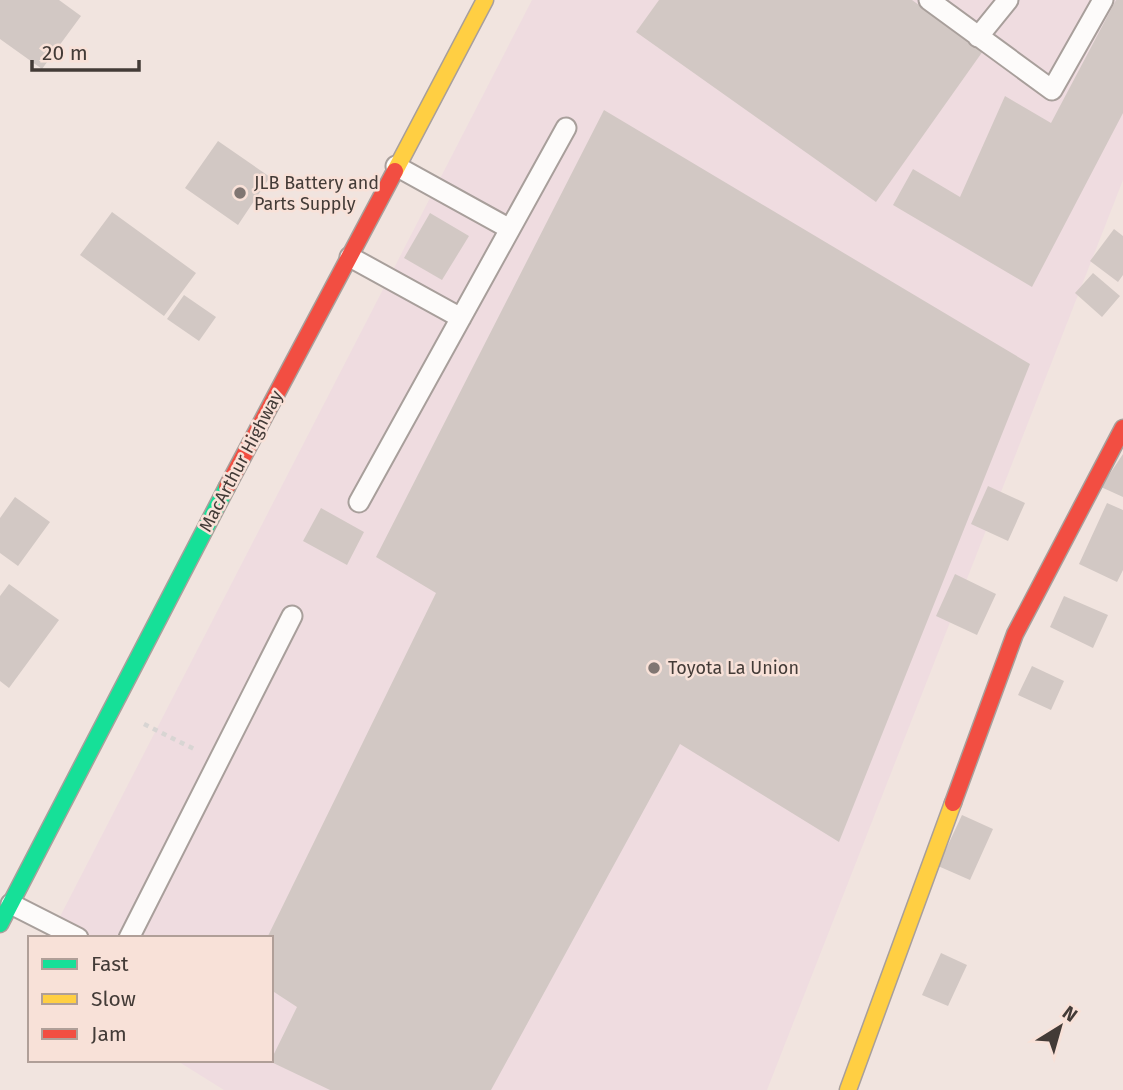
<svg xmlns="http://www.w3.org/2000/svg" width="1123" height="1090" viewBox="0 0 1123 1090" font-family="'Fira Sans',sans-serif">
  <rect width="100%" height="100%" fill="#f1e4df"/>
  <path fill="#efdce0" d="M532,0H1123V180L767,1090H224L176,1060H271V938H49Z"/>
  <path fill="#d2c8c4" d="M0,0H59L81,16L42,69L0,39Z
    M659,0H912L983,51L876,202L636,32Z
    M1116,0H1123V113L1032,287L893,205L913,169L960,197L1005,96L1051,123Z
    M604,110L1030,364L839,842L680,744L491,1090H330L267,1060H271L297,1007L271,990V938H267L436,593L376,557Z
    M218,141L270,177L238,225L185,188Z
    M112,212L196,273L164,316L80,255Z
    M430,213L469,236L442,280L404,258Z
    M1114,229L1123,236V275L1118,282L1090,261Z
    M1093,273L1120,296L1102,317L1075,293Z
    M184,295L216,317L199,341L167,319Z
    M1123,454V497L1101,487Z
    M988,486L1025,503L1008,541L971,524Z
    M15,497L50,522L18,566L0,553V518Z
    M1107,503L1123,510V570L1117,582L1079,564Z
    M321,508L364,532L347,565L303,541Z
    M955,574L996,594L977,635L936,616Z
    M9,584L59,620L9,688L0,681V596Z
    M1064,596L1108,615L1093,648L1050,627Z
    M1032,666L1064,681L1051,710L1018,695Z
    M962,815L993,829L970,880L938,866Z
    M941,953L967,965L948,1006L922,995Z"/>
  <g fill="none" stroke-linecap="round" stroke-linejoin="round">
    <g stroke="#a89f9b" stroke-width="23">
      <path id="lane" d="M929,0L1052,90L1103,0
        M978,37L1008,0
        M396,166L510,229
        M350,257L461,318
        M359,502L566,128
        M11,904L78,938
        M129,938L292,616"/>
    </g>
    <g stroke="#a89f9b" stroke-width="19">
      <path id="fast" d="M0,924L227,487"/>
    </g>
    <g stroke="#a89f9b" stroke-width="19">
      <path id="slow" d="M395,171L485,0
        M848,1090L953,803"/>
    </g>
    <g stroke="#a89f9b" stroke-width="19">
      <path id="jam" d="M227,487L395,171
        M953,803L1015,634L1123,428"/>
    </g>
    <path stroke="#d8d5d3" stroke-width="4.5" stroke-dasharray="5 5" stroke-linecap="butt" d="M144,724L196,750"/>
    <use href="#lane" stroke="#fdfbfa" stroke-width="19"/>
    <use href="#fast" stroke="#16e098" stroke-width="16"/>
    <use href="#slow" stroke="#ffcf43" stroke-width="16"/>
    <use href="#jam" stroke="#f24e42" stroke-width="16"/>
  </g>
  <g fill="#807672" stroke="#f8e1d8" stroke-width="2.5">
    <circle cx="240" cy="193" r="7"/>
    <circle cx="654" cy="668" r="7"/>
  </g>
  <g text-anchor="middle" stroke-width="5" stroke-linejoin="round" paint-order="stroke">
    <g font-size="18" fill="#433b37" stroke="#f8e1d8" text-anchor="start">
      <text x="254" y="189">JLB Battery and<tspan x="254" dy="21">Parts Supply</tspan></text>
      <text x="668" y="674">Toyota La Union</text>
    </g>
    <g font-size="18" fill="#433b37" stroke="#f8e1d8">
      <text transform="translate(241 461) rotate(-62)" y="6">MacArthur Highway</text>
    </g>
  </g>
  <rect x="28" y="936" width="245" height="126" fill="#f8e1d8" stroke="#b09f98" stroke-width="2"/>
  <rect x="42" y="959" width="35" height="10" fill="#16e098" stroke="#b09f98" stroke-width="2"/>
  <text x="91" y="971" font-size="21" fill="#433b37">Fast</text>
  <rect x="42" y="994" width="35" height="10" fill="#ffcf43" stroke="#b09f98" stroke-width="2"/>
  <text x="91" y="1006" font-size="21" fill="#433b37">Slow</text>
  <rect x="42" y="1029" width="35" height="10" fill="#f24e42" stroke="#b09f98" stroke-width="2"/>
  <text x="91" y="1041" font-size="21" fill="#433b37">Jam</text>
  <g transform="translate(1060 1027) rotate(37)" stroke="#f8e1d8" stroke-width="5" paint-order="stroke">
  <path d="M0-5L12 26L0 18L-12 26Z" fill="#433b37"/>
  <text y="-10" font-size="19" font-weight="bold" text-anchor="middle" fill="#433b37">N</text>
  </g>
  <path d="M32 60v10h107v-10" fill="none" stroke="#433b37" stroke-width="3.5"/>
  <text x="42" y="60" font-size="21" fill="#433b37" stroke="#f8e1d8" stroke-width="5" paint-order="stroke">20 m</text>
</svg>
